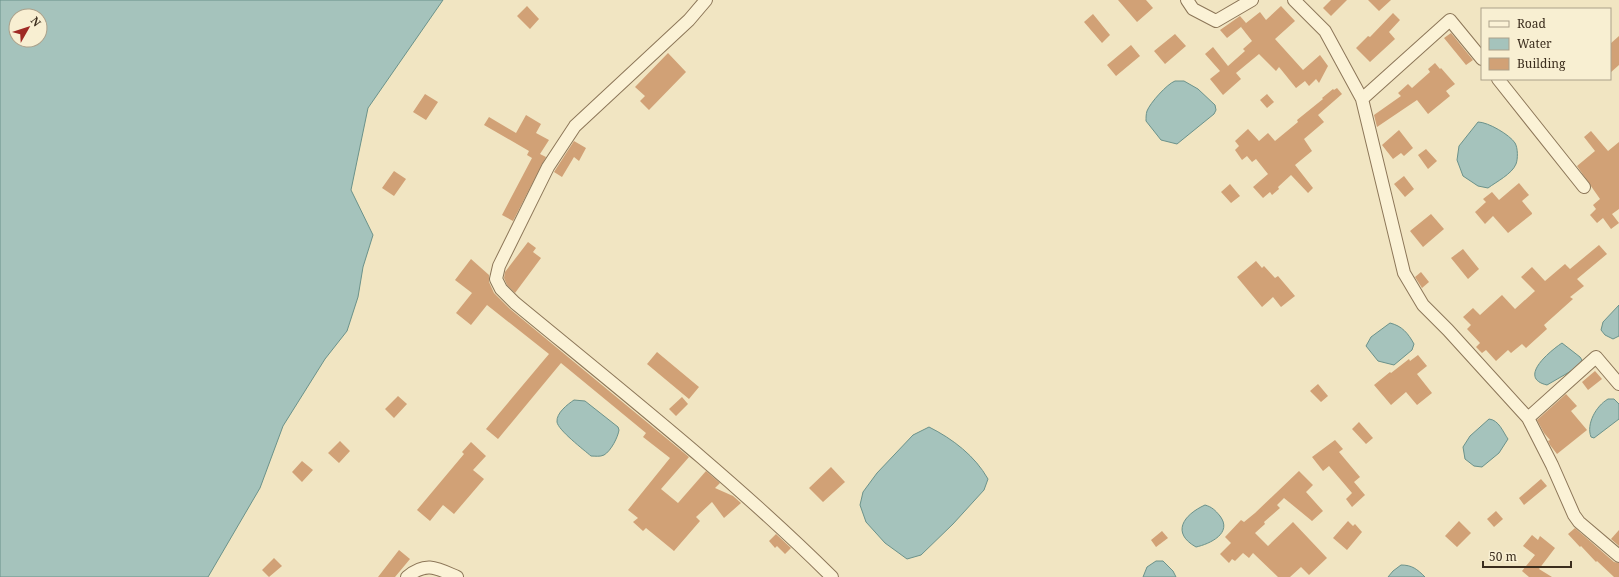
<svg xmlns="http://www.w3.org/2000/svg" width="1619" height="577" viewBox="0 0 1619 577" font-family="'Noto Serif',serif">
  <rect width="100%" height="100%" fill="#f1e5c2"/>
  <path fill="#a5c3bc" stroke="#6b928a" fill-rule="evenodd" d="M0,0H443L368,108L351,190L373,235L363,267L358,297L347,331L325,359L283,426L260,488L208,577H0ZM16,16H40V40H16Z
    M1175,81H1184L1198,89L1215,105L1216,110L1214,114L1177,144L1161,140L1146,121C1146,118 1146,114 1147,111C1150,103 1167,84 1175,81Z
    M1478,122C1488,122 1510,135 1515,143C1518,148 1518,159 1516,164C1512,174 1496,182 1488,188L1478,186L1463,176L1457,160L1459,146Z
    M1619,305V336L1613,339L1605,335L1601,330L1603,322Z
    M1390,323C1402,326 1408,333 1414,344L1412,350L1394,365L1378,361L1366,346L1371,337Z
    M1562,343L1580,357L1582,360L1578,367L1547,385C1517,378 1550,351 1562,343Z
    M1608,399H1614L1619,404V419L1594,438L1591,437C1586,424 1596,406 1608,399Z
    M574,400L585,401L618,427L619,430C618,437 611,451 604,455C600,457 595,456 591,456C584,450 558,430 557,422C556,413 568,404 574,400Z
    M1489,419C1499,420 1503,432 1508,439L1499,453L1482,467L1474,466L1465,459L1463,447L1470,436Z
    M929,427C953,439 975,456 988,479L984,490L953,524L921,555L907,559L885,543L866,522L860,505L863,492L877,473L913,435Z
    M1205,505C1212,507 1215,510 1220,516C1233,533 1210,544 1196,547C1171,533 1183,515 1205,505Z
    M1156,561H1163L1173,571L1176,577H1143L1147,567Z
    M1401,565C1412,565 1417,569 1425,577H1388L1393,571Z"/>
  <path fill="#d1a176" d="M1118,0H1146L1153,8L1137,22Z
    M1331,0H1347L1331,16L1323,8Z
    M1368,0H1391L1379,11Z
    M527,6L539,19L530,29L517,16Z
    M1281,6L1295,21L1275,39L1303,70L1320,55L1328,66L1319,83L1316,79L1309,86L1305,81L1296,88L1279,67L1276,71L1259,54L1236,73L1241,79L1223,95L1210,79L1220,71L1205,54L1213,47L1228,66L1245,51L1243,49L1252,41L1241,27L1260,12L1266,20Z
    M1393,13L1400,20L1389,32L1395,39L1370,62L1356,48L1368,36L1370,37Z
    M1093,14L1110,35L1102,43L1084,22Z
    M1240,16L1246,23L1227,38L1220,30Z
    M1451,33L1473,60L1466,65L1444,38Z
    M1175,34L1186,46L1165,64L1154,51Z
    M1619,36V65L1610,73V44Z
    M1131,45L1140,56L1116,76L1107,65Z
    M668,53L686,72L649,110L640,101L645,96L635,87Z
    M1435,63L1440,69L1441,68L1455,84L1446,91L1450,96L1428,114L1417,100L1377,127L1374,115L1401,96L1398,93L1408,84L1412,88L1430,72L1428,69Z
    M1337,88L1342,94L1318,115L1324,122L1304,139L1312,151L1295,165L1313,188L1308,193L1291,175L1278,187L1279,189L1272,195L1270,192L1263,198L1253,187L1268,174L1256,159L1252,162L1247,156L1242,160L1235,150L1239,146L1235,141L1248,129L1259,141L1268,133L1275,141L1298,122L1297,120L1323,99L1322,98L1333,89L1334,90Z
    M425,94L438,102L426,120L413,112Z
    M1267,94L1274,102L1267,108L1260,100Z
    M526,115L541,124L536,133L549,140L540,154L546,157L513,221L502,215L532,158L527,155L529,151L484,125L489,117L516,133Z
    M1399,130L1413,148L1404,156L1401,153L1393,159L1382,145Z
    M1591,131L1608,151L1619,142V209L1612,214L1619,223L1611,229L1603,218L1597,223L1590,215L1596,209L1593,205L1600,199L1577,166L1595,151L1584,137Z
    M574,141L586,148L579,161L574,157L562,177L554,172Z
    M1426,149L1437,161L1428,169L1418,155Z
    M394,171L406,179L394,196L382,188Z
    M1404,176L1414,189L1405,197L1394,184Z
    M1519,183L1529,195L1522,201L1532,213V214L1508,233L1493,216L1485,224L1475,212L1486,202L1483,199L1492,192L1499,200Z
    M1230,184L1240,196L1231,203L1221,192Z
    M1431,214L1444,229L1423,247L1410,231Z
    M528,242L536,248L533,252L541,258L515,293L507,285L504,278L505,272Z
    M1599,245L1607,254L1577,279L1584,286L1570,297L1573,299L1544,325L1547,329L1526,348L1522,344L1511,353L1508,350L1496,361L1486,350L1482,353L1476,347L1480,343L1467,329L1471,325L1463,317L1473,308L1480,315L1502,295L1515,309L1535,291L1521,277L1532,267L1545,281L1565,264L1570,269Z
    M1463,249L1479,269L1468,279L1451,258Z
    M471,259L489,275V282L494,293L510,309L689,457L661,489L678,503L706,471L720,483L715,488L733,496L741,503L724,518L712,502L696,517L700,521L674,551L646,528L643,531L633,522L638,518L628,510L670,458L643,437L646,433L561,363L498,439L486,429L549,354L487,305L471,325L456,313L472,293L455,280Z
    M1256,261L1262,268L1264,266L1275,278L1278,276L1295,296L1281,307L1273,297L1262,307L1237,277Z
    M1421,272L1429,282L1422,288L1415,277Z
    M657,352L699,387L689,399L647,364Z
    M1418,355L1427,366L1417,374L1432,393L1417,405L1406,392L1391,405L1374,385L1390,372L1391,373L1409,359L1410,361Z
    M1595,371L1602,379L1588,390L1582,382Z
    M1318,384L1328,396L1321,402L1310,391Z
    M1566,394L1577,406L1571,411L1587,430L1557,454L1550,445L1548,441L1550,440L1544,433L1537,420Z
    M398,396L407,404L394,418L385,409Z
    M682,397L688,404L676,416L669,409Z
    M1359,422L1373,438L1366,444L1352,429Z
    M1335,440L1343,449L1339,452L1360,477L1354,482L1365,495L1352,507L1346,499L1352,493L1329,466L1323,471L1312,457Z
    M340,441L350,451L339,463L328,453Z
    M471,442L486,456L473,470L484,479L454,514L443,505L430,521L417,510L464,454L462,452Z
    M302,461L313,470L302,482L292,472Z
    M831,467L845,482L823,502L809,488Z
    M1299,471L1313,485L1306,492L1323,511L1312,521L1284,498L1277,505L1280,508L1264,522L1265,524L1255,533L1268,546L1293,522L1327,558L1309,575L1301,567L1290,577H1278L1253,553L1249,558L1243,553L1235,561L1232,559L1229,563L1220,554L1231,543L1225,537L1241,520L1244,522L1255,513Z
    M1541,479L1547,486L1524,505L1519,498Z
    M1496,511L1503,519L1494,527L1487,519Z
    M1348,521L1353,526L1355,524L1362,532L1347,550L1333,538Z
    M1459,521L1471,533L1457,547L1445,536Z
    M1575,528L1614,562L1619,563V577H1614L1597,561L1596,562L1581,546L1580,547L1568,534Z
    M1619,530V546L1611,539Z
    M1162,531L1168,538L1156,547L1151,540Z
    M776,534L791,548L785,554L777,546L775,548L769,541Z
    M1532,535L1538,540L1540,536L1555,548L1539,569L1552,577H1529L1522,571L1535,555L1523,546Z
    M399,550L410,559L395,577H378Z
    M274,558L282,566L269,577L262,570Z"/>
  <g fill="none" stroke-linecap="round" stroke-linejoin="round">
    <g stroke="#8c7658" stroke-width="14">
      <path id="street" d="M706,0L689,20L575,126L548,167L499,266L496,279L501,289L515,303C623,392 733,479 832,577
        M1187,0L1193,9L1216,21L1252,0
        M1294,0L1325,31L1362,99L1404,273L1423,305L1448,330L1528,418L1552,465L1574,515L1579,522L1619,556
        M1498,79L1584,187
        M1362,99L1450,20L1482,59
        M1528,418L1596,357L1619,384
        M407,577C426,561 437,568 457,577"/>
    </g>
    <use href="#street" stroke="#fbf2d6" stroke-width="12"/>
  </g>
  <rect x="1481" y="8" width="130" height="72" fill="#f8efd2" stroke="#aca18a"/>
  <rect x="1489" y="21" width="20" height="6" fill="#fbf2d6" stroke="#aca18a"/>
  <text x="1517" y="28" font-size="12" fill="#3b2d1d">Road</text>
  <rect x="1489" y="38" width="20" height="12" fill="#a5c3bc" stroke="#aca18a"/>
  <text x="1517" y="48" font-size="12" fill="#3b2d1d">Water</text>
  <rect x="1489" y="58" width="20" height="12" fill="#d1a176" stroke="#aca18a"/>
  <text x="1517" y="68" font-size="12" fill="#3b2d1d">Building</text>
  <g transform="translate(28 28) rotate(51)"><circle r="19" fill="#f8efd2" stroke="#aca18a"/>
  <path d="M0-3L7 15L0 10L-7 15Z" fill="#9f2a24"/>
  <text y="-6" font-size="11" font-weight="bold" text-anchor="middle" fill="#3b2d1d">N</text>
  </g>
  <path d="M1483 561v6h88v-6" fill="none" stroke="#3b2d1d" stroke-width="2"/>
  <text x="1489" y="561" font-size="12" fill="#3b2d1d" stroke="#f8efd2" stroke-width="3" paint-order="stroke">50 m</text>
</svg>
